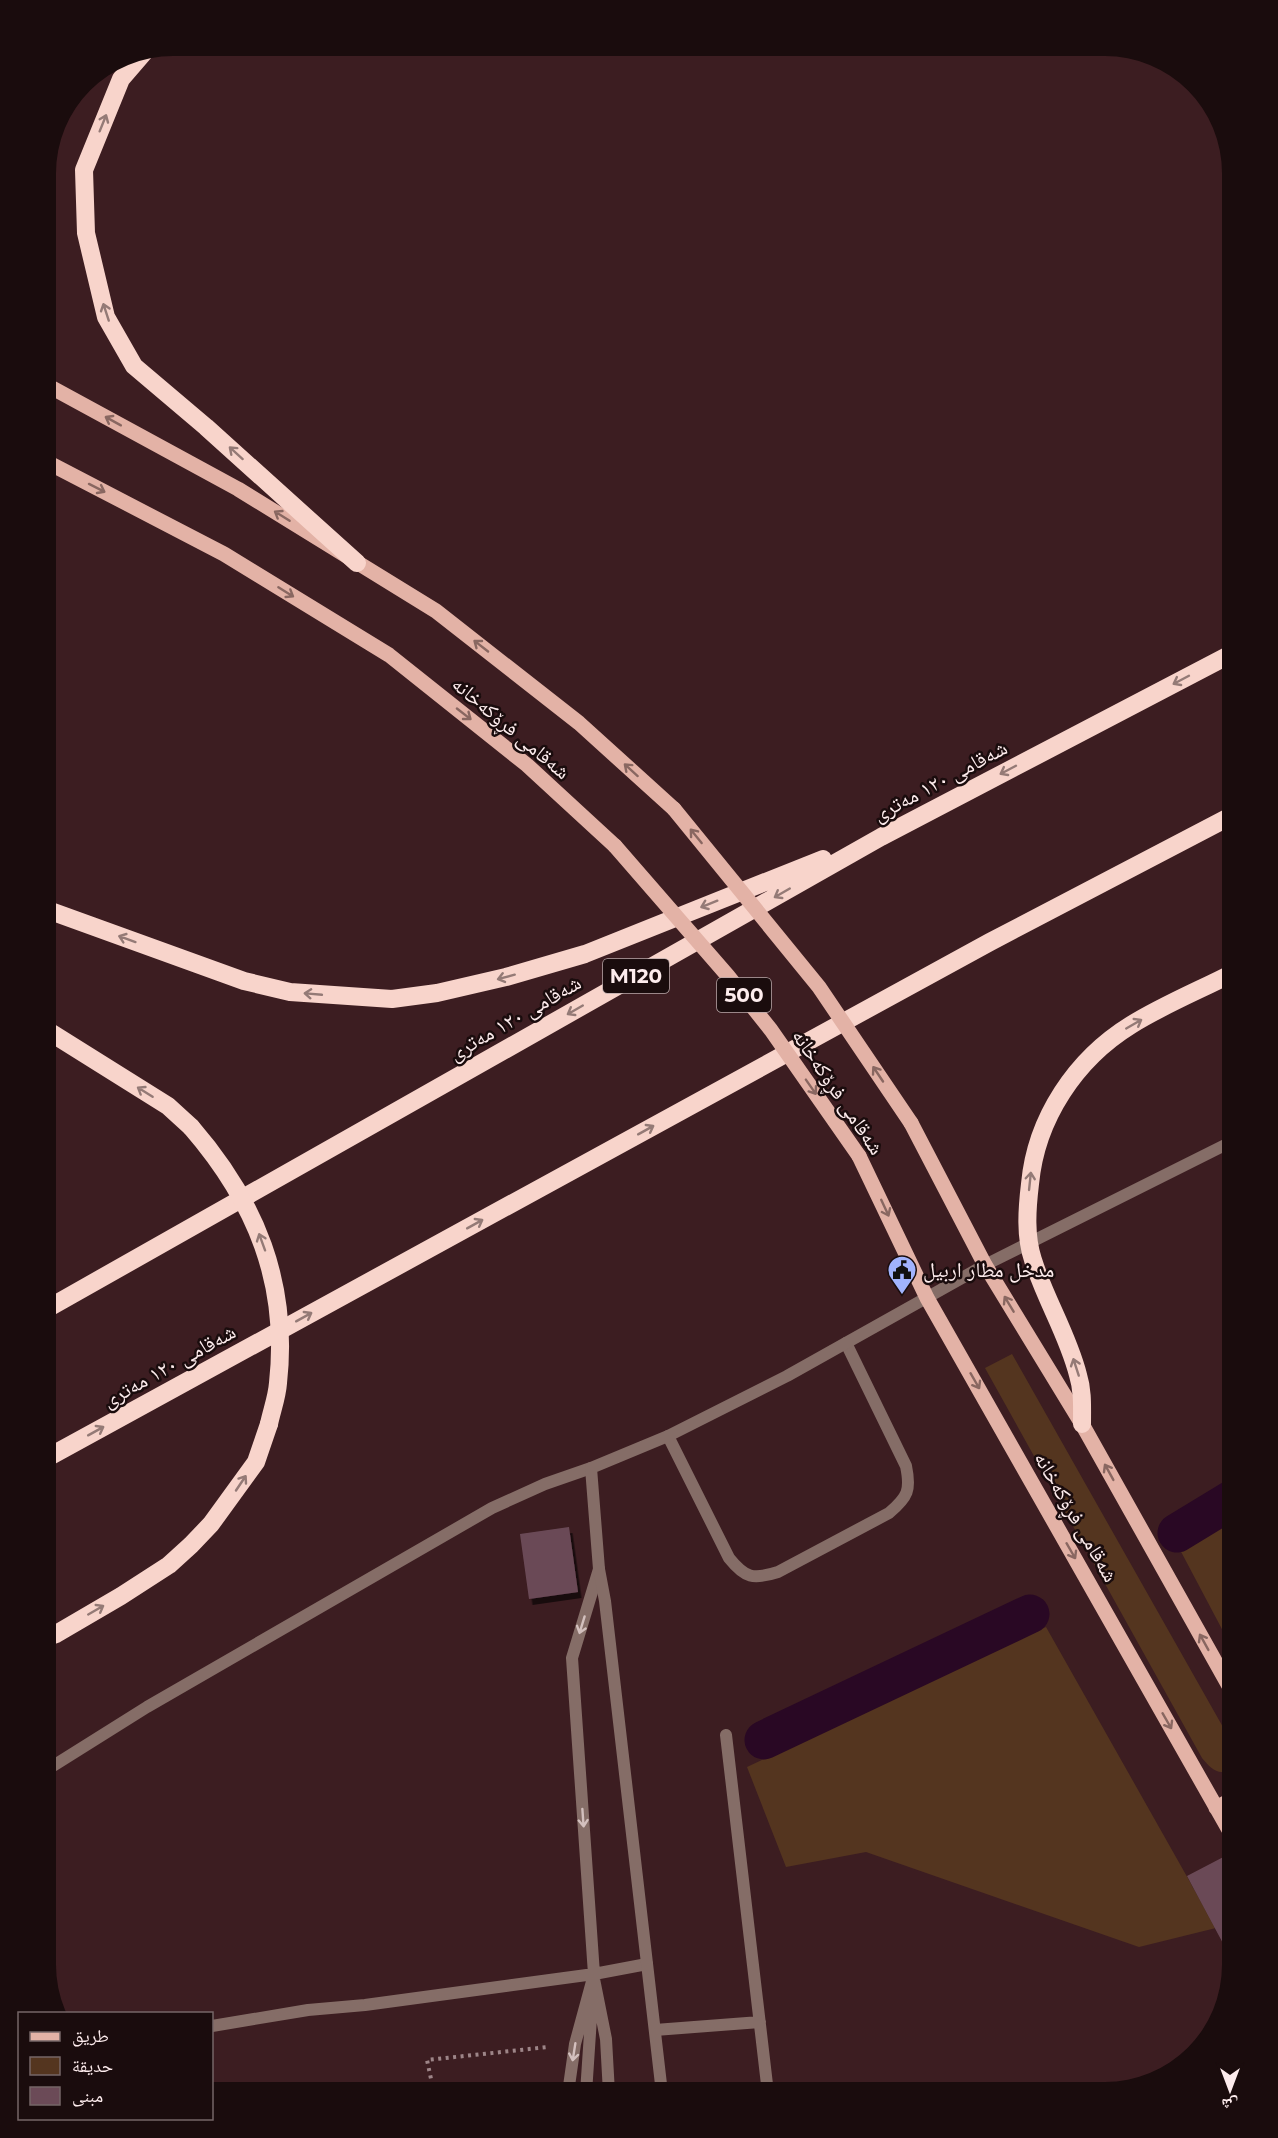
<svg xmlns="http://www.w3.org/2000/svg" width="1278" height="2138" viewBox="0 0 1278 2138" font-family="Montserrat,'Noto Naskh Arabic',sans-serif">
  <defs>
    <filter id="shadow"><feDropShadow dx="3.5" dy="6" stdDeviation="0" flood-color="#0009"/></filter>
  </defs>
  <rect width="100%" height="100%" fill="#3c1d21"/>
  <path fill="#54351f" d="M1012,1354L1232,1743L1233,1767C1220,1778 1211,1769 1202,1758L985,1368Z
    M1233,1512V1650L1178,1546Z
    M1046,1627L1216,1928L1139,1947L866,1852L786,1867L747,1767Z"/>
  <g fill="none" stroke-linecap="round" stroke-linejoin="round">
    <path stroke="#290824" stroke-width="39" d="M1177,1533L1233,1499
      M764,1740L1030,1614"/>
  </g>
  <path fill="#6b4a57" filter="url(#shadow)" d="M569,1527L578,1592L529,1599L520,1534Z
    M1233,1852V1962L1187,1876Z"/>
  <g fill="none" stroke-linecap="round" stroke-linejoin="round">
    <path stroke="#9d8588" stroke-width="4" stroke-dasharray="3 4.5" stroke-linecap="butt" d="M434,2093L427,2060L548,2047"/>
    <path stroke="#856d67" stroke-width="12" d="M985,1265L1233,1141
      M668,1436L729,1558C745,1578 753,1580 778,1572L889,1513C908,1497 911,1490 906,1466L846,1343
      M726,1735L768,2093
      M45,1771L147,1707L492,1508L545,1484L591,1468
      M594,1979L606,2039L609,2093
      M212,2026L308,2010L365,2005L594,1974L647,1964
      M655,2030L760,2022
      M568,2093L575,2044L594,1974L572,1658L599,1569
      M586,2093L592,2003"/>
    <path stroke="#856d67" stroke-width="12" d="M662,2093L605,1601L599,1569L591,1468L668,1436L787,1376L985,1265"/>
    <path stroke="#e3b2a6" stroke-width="15" d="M45,384L238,489L436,611L579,723L674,809
      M45,461L224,554L389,655L527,765L615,846
      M911,1123L985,1265L1082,1424L1233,1693
      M859,1156L927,1298L1233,1837
      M1216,1808L1233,1799"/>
    <path stroke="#f8d4cb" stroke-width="18" d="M146,50L121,79L84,170L86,233L106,317L134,366L206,427L357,563
      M45,909L244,981L290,992L392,999L437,993L506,977L585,954L823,859
      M45,1029L168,1106L191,1127
      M45,1310L881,837L1233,653
      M1082,1424C1082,1407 1083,1391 1078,1375C1068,1335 1045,1299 1033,1260C1025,1236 1027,1209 1030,1184C1036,1118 1076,1059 1131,1025C1163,1005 1200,990 1233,973
      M45,1459L990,942L1233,815
      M45,1638L56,1634L121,1596L169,1565L191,1545L211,1524L256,1462L269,1424"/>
    <path stroke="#e3b2a6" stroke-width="15" d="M674,809L819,987L911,1123
      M615,846L728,976L771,1030L859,1156"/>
    <path stroke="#f8d4cb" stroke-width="18" d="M191,1127C256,1202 289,1283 278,1383C277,1397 272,1410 269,1424"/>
  </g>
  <defs><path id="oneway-shaft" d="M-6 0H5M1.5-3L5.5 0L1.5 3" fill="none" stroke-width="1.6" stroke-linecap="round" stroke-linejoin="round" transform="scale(1.5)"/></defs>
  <g stroke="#947a76">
    <use href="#oneway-shaft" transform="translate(103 123) rotate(-68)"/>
    <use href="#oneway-shaft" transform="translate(106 312) rotate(-108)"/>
    <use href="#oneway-shaft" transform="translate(236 453) rotate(-138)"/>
    <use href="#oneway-shaft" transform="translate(1181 680) rotate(152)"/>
    <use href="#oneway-shaft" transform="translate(1008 770) rotate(152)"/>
    <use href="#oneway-shaft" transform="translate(782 893) rotate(150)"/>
    <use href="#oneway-shaft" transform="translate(709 904) rotate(158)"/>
    <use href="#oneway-shaft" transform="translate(127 939) rotate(-160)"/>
    <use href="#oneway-shaft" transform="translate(506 977) rotate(165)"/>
    <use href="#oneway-shaft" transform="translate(313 994) rotate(-175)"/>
    <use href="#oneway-shaft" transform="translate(575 1010) rotate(150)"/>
    <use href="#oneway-shaft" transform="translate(1134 1024) rotate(-30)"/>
    <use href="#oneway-shaft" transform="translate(145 1092) rotate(-148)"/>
    <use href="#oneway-shaft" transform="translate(646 1130) rotate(-29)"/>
    <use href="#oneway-shaft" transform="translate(1030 1181) rotate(-84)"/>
    <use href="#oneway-shaft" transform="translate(475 1224) rotate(-29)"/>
    <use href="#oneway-shaft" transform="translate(262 1242) rotate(-110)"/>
    <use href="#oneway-shaft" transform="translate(304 1317) rotate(-29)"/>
    <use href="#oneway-shaft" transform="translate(1076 1367) rotate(-108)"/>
    <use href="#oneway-shaft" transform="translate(96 1431) rotate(-29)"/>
    <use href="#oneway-shaft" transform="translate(241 1483) rotate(-56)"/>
    <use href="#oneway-shaft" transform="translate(96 1610) rotate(-30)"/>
  </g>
  <g stroke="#896761">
    <use href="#oneway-shaft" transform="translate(113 421) rotate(-151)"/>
    <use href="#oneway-shaft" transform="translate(97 488) rotate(27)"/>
    <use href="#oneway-shaft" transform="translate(282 516) rotate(-148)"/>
    <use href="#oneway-shaft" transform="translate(286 592) rotate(32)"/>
    <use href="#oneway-shaft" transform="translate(481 646) rotate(-142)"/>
    <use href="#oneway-shaft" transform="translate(464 714) rotate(38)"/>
    <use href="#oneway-shaft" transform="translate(631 770) rotate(-138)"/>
    <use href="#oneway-shaft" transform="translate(696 836) rotate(-129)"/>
    <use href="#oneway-shaft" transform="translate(878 1074) rotate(-124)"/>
    <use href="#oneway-shaft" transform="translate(811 1087) rotate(55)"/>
    <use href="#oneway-shaft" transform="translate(885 1208) rotate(65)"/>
    <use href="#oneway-shaft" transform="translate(1009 1304) rotate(-121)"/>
    <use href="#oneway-shaft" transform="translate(975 1381) rotate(60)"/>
    <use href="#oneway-shaft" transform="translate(1109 1472) rotate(-119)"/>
    <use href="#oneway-shaft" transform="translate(1071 1551) rotate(60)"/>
    <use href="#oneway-shaft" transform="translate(1204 1642) rotate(-119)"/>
    <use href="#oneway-shaft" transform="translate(1167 1721) rotate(60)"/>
  </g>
  <g stroke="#d3c0be">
    <use href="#oneway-shaft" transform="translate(582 1625) rotate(107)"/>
    <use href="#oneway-shaft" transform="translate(583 1818) rotate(86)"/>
    <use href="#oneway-shaft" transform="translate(574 2052) rotate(99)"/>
  </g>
  <defs>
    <g id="civic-pin" transform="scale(1.5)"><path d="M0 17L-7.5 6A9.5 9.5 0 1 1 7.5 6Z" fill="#a1b3fd" stroke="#1a0c0d"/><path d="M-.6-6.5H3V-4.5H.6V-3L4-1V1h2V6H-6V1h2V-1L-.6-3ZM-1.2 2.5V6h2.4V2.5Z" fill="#111"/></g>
  </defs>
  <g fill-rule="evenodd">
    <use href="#civic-pin" x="902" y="1270"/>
  </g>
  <g text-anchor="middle" stroke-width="5" stroke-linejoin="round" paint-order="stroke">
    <g fill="#1a0c0d" stroke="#b9a9aa" stroke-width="1.5">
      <rect x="603" y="959" width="66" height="34" rx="4.5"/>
      <rect x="717" y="978" width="54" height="34" rx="4.5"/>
    </g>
    <g font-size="20" font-weight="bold" fill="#fdeced">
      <text x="636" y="983">M120</text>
      <text x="744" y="1002">500</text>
    </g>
    <g font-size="21" fill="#fdeced" stroke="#1a0c0d">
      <text transform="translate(511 728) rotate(40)" y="7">شەقامی فڕۆکەخانە</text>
      <text transform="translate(940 781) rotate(-28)" y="7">شەقامی ١٢٠ مەتری</text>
      <text transform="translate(515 1018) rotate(-30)" y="7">شەقامی ١٢٠ مەتری</text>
      <text transform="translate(838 1092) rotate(56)" y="7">شەقامی فڕۆکەخانە</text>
      <text transform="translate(169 1366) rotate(-29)" y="7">شەقامی ١٢٠ مەتری</text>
      <text transform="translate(1076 1517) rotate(60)" y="7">شەقامی فڕۆکەخانە</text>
    </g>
    <g font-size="21" fill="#fdeced" stroke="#1a0c0d" text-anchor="start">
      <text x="923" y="1277">مدخل مطار اربيل</text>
    </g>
  </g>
  <path d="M0 0H1278V2138H0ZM173 56H1105A117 117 0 0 1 1222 173V1965A117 117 0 0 1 1105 2082H173A117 117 0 0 1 56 1965V173A117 117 0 0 1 173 56Z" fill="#1a0c0d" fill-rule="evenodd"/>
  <rect x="18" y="2012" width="195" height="108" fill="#1a0c0d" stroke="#756667" stroke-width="1.5"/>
  <rect x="30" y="2032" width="30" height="9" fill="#e3b2a6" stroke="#756667" stroke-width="1.5"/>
  <text x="72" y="2042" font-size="18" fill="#fdeced">طريق</text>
  <rect x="30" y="2057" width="30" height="18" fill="#54351f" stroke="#756667" stroke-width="1.5"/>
  <text x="72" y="2072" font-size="18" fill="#fdeced">حديقة</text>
  <rect x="30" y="2087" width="30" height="18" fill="#6b4a57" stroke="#756667" stroke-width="1.5"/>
  <text x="72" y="2102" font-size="18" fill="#fdeced">مبنى</text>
  <g transform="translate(1230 2090) rotate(180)" stroke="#1a0c0d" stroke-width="4.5" paint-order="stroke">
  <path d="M0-4.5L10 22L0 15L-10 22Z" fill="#fdeced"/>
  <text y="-9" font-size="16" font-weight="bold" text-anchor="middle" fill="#fdeced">ش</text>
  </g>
</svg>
